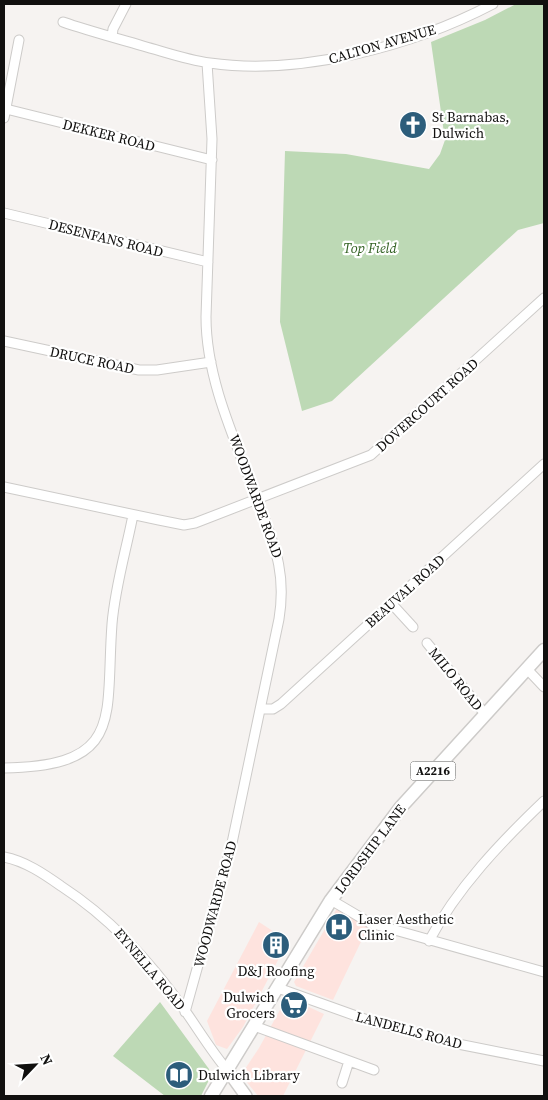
<svg xmlns="http://www.w3.org/2000/svg" width="548" height="1100" viewBox="0 0 548 1100" font-family="'Source Serif 4',serif">
  <rect width="100%" height="100%" fill="#f6f3f1"/>
  <path fill="#fee3de" d="M339,905L370,923L333,1000L296,986L294,982Z
    M259,922L288,941L243,1027L227,1049L216,1045L207,1021Z
    M287,997L324,1014L283,1096H258L241,1075L259,1048Z"/>
  <path fill="#bdd9b5" d="M516,4H544V223L518,230L332,401L302,411L280,322L285,151L346,154L429,169L440,154L445,140L431,42L485,20Z
    M160,1002L209,1069L211,1076L201,1096H165L113,1056Z"/>
  <g fill="none" stroke-linecap="round" stroke-linejoin="round">
    <g stroke="#cdcbc9" stroke-width="11">
      <path id="minor" d="M63,22C89,31 116,38 143,46C165,52 187,60 210,63C300,76 413,46 493,4
        M112,37L113,29L126,4
        M6,109L212,160
        M4,118L19,40
        M4,213L208,262
        M4,341L139,370H157L211,362
        M4,487L159,520L184,525L195,523L371,455L544,298
        M391,603L413,627
        M427,643L485,714
        M527,669L544,687
        M261,709H273L281,704L544,464
        M4,768C125,766 105,718 112,624C115,587 126,551 133,515
        M4,857C25,861 44,874 61,886C112,919 151,962 186,1012C200,1032 212,1052 228,1071
        M331,900L370,923L544,972
        M429,941C457,888 501,842 544,801
        M278,988L373,1022L453,1043L544,1061
        M185,1012L232,843L279,619C287,570 273,543 257,498C235,440 206,379 206,317L212,139L207,63
        M254,1026L374,1070
        M342,1083L349,1061"/>
    </g>
    <g stroke="#cdcbc9" stroke-width="14">
      <path id="secondary" d="M228,1071L246,1096"/>
    </g>
    <g stroke="#cdcbc9" stroke-width="15">
      <path id="primary" d="M211,1096L331,900L401,807L544,650"/>
    </g>
    <use href="#minor" stroke="#fff" stroke-width="9"/>
    <use href="#secondary" stroke="#fff" stroke-width="11"/>
    <use href="#primary" stroke="#fff" stroke-width="12"/>
  </g>
  <defs>
    <g id="church-disc" transform="scale(1.4375)"><circle r="9.5" fill="#2c5d7b" stroke="#fff"/><path d="M-1.2-6h2.4v3.5h3.3v2.4h-3.3V6h-2.4V-.1h-3.3v-2.4h3.3Z" fill="#fff"/></g>
    <g id="hospital-disc" transform="scale(1.4375)"><circle r="9.5" fill="#2c5d7b" stroke="#fff"/><path d="M-5-5h3v3.5h4V-5h3V5h-3V1.5h-4V5h-3Z" fill="#fff"/></g>
    <g id="building-disc" transform="scale(1.4375)"><circle r="9.5" fill="#2c5d7b" stroke="#fff"/><path d="M-4-6H4V6H1V3H-1V6H-4ZM-2.5-4.3h1.7v1.8h-1.7ZM.8-4.3h1.7v1.8H.8ZM-2.5-1h1.7V.8h-1.7ZM.8-1h1.7V.8H.8Z" fill="#fff"/></g>
    <g id="supermarket-disc" transform="scale(1.4375)"><circle r="9.5" fill="#2c5d7b" stroke="#fff"/><path d="M-6-5.5h2.5l.6 2H6L4.5 2H-2.5L-4.4-4H-6ZM-1.5 3.2a1.3 1.3 0 1 0 .1 0ZM3 3.2a1.3 1.3 0 1 0 .1 0Z" fill="#fff"/></g>
    <g id="library-disc" transform="scale(1.4375)"><circle r="9.5" fill="#2c5d7b" stroke="#fff"/><path d="M-6-4Q-3-5.5-.7-3.5V5Q-3 3-6 4ZM6-4Q3-5.5 .7-3.5V5Q3 3 6 4Z" fill="#fff"/></g>
  </defs>
  <g fill-rule="evenodd">
    <use href="#church-disc" x="413" y="125"/>
    <use href="#hospital-disc" x="339" y="927"/>
    <use href="#building-disc" x="276" y="945"/>
    <use href="#supermarket-disc" x="294" y="1005"/>
    <use href="#library-disc" x="179" y="1075"/>
  </g>
  <g text-anchor="middle" stroke-width="4.5" stroke-linejoin="round" paint-order="stroke">
    <rect fill="#fff" stroke="#585857" stroke-width="1" x="410.5" y="761.5" width="45" height="19" rx="4"/>
    <g font-size="12" font-weight="bold" fill="#11100f">
      <text x="433" y="775">A2216</text>
    </g>
    <g font-size="14" fill="#11100f" stroke="#fff">
      <text transform="translate(382 44) rotate(-16)" y="5">CALTON AVENUE</text>
      <text transform="translate(109 135) rotate(14)" y="5">DEKKER ROAD</text>
      <text transform="translate(106 238) rotate(14)" y="5">DESENFANS ROAD</text>
      <text transform="translate(92 360) rotate(12)" y="5">DRUCE ROAD</text>
      <text transform="translate(427 405) rotate(-42)" y="5">DOVERCOURT ROAD</text>
      <text transform="translate(256 496) rotate(70)" y="5">WOODWARDE ROAD</text>
      <text transform="translate(405 591) rotate(-42)" y="5">BEAUVAL ROAD</text>
      <text transform="translate(456 679) rotate(51)" y="5">MILO ROAD</text>
      <text transform="translate(370 849) rotate(-53)" y="5">LORDSHIP LANE</text>
      <text transform="translate(215 904) rotate(-75)" y="5">WOODWARDE ROAD</text>
      <text transform="translate(150 969) rotate(50)" y="5">EYNELLA ROAD</text>
      <text transform="translate(409 1030) rotate(15)" y="5">LANDELLS ROAD</text>
    </g>
    <g font-size="14" fill="#11100f" stroke="#fff" text-anchor="start">
      <text x="432" y="122">St Barnabas,<tspan x="432" dy="16">Dulwich</tspan></text>
      <text x="358" y="924">Laser Aesthetic<tspan x="358" dy="16">Clinic</tspan></text>
      <text x="276" y="976" text-anchor="middle">D&amp;J Roofing</text>
      <text x="275" y="1002" text-anchor="end">Dulwich<tspan x="275" dy="16">Grocers</tspan></text>
      <text x="198" y="1080">Dulwich Library</text>
    </g>
    <g font-size="14" font-style="italic" fill="#326122" stroke="#fff">
      <text x="370" y="253">Top Field</text>
    </g>
  </g>
  <rect width="548" height="1100" fill="none" stroke="#11100f" stroke-width="10"/>
  <g transform="translate(35 1065) rotate(65)" stroke="#ffffff" stroke-width="4" paint-order="stroke">
  <path d="M0-4L9 19L0 12L-9 19Z" fill="#11100f"/>
  <text y="-8" font-size="14" font-weight="bold" text-anchor="middle" fill="#11100f">N</text>
  </g>
</svg>
